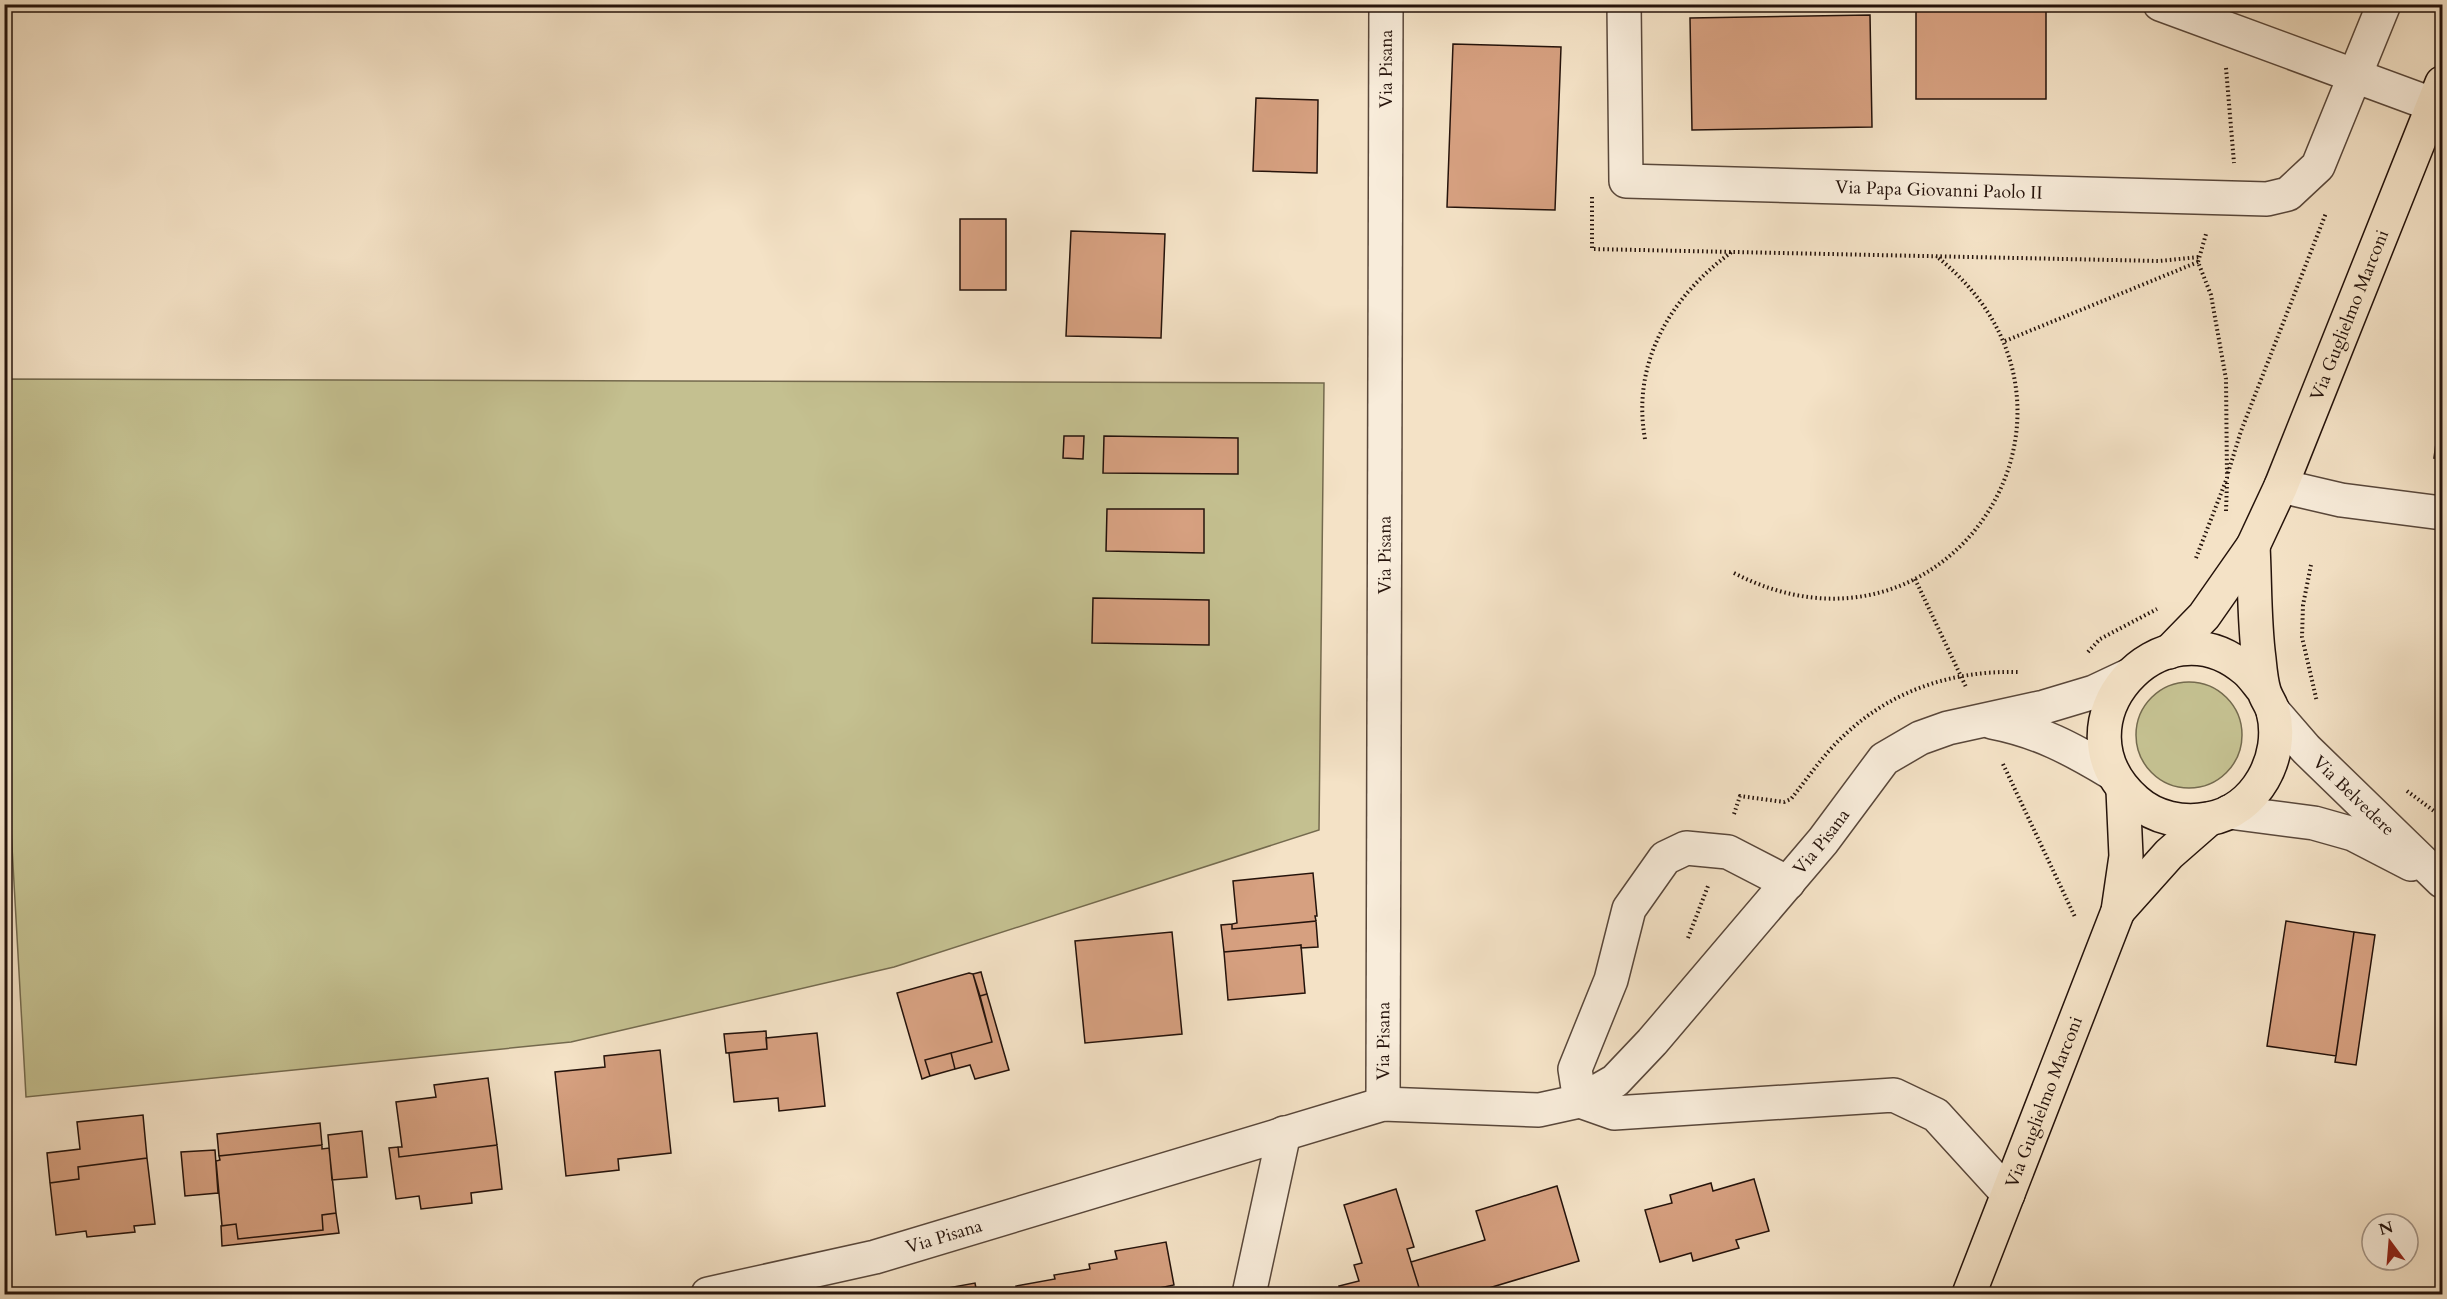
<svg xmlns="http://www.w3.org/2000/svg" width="2447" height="1299" viewBox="0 0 2447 1299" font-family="Cardo,serif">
  <rect width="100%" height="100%" fill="#f4e2c6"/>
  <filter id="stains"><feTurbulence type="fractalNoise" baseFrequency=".00333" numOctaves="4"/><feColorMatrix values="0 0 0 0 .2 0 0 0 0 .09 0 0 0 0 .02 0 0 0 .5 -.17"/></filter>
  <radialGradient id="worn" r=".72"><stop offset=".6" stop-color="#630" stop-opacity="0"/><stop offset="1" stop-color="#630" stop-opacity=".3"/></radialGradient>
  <path fill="#c4c090" stroke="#746a4e" stroke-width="1.5" d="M4,379L1324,383L1319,830L894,967L571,1042L26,1097L5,722Z
    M2136 735a53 53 0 1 1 106 0a53 53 0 1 1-106 0Z"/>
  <path fill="#d6a080" stroke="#25130b" stroke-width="1.5" d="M1916,4H2046V99H1916Z
    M1870,15L1872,127L1692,130L1690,18Z
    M1453,44L1561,47L1555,210L1447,207Z
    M1256,98L1318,100L1317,173L1253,171Z
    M960,219H1006V290H960Z
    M1071,231L1165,234L1161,338L1066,336Z
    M2442,399V459L2434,458Z
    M1064,436H1084L1083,459L1063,458Z
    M1104,436L1238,438V474L1103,473Z
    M1107,509H1204V553L1106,551Z
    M1093,598L1209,600V645L1092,643Z
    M1313,873L1317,916H1315L1316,921L1232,929V924L1237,923L1233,881Z
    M1316,921L1318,947L1301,948V945L1224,952L1221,925L1232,924V929Z
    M2286,921L2354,932L2336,1056L2267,1046Z
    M1172,932L1182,1034L1085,1043L1075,941Z
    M2354,932L2375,935L2356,1065L2335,1062Z
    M1301,945L1305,993L1228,1000L1224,952Z
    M981,972L987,994L980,996L973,974Z
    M969,973L973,974L992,1042L925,1060L930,1076L922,1079L897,993Z
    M987,994L1009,1070L975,1079L970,1065L955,1069L951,1053L992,1042L980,996Z
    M766,1031L767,1049L726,1053L724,1034Z
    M817,1033L825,1106L779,1111L778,1098L734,1102L729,1053L767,1049L766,1038Z
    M660,1050L671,1153L618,1159L619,1170L566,1176L555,1072L605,1067L604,1056Z
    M951,1053L955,1069L930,1076L925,1060Z
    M488,1078L497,1145L399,1157L398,1147H402L396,1102L436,1097L434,1085Z
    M143,1115L147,1158L78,1167L79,1179L50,1183L47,1153L80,1149L77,1122Z
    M320,1123L322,1145L219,1156L217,1134Z
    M362,1131L367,1177L332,1180L328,1135Z
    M322,1145V1149L329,1148L336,1213L322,1215L323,1230L238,1239L236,1224L222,1226L216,1161L220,1160L219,1156Z
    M497,1145L502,1189L471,1193L472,1203L421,1209L419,1196L396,1199L389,1148L398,1147L399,1157Z
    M215,1150L218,1193L185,1196L181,1152Z
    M147,1158L155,1224L134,1226L135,1232L87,1237L86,1231L56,1235L50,1183L79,1179L78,1167Z
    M1754,1179L1769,1231L1736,1240L1739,1248L1693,1261L1691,1253L1660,1262L1645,1210L1672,1203L1670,1195L1711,1183L1713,1191Z
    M1557,1186L1579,1261L1469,1294H1421L1411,1262L1485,1240L1476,1211Z
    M1396,1189L1414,1247L1407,1249L1421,1294H1342L1339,1286L1359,1281L1354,1265L1362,1263L1344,1205Z
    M336,1213L339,1233L222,1246L221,1226L236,1224L238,1239L323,1230L322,1215Z
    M1166,1242L1174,1285L1159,1288L1160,1294H1017L1016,1286L1055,1279L1054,1275L1090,1269L1089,1264L1117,1259L1115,1251Z
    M975,1283L977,1294H943L942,1289Z"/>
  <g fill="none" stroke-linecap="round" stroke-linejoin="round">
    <g stroke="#59473a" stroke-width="36">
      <g id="minor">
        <path id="s1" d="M1624,4L1626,181L2267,199L2288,194L2318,166L2384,4"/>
        <path d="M2160,4L2434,105"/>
        <path d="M2281,486L2341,500L2442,513"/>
        <path id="s2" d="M2273,711L2306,749L2442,881"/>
        <path d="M1992,722C2039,731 2072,749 2112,773"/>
        <path d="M2229,812L2314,823L2353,834L2411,864"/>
        <path d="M1580,1101L1614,1113L1894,1095L1936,1115L2008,1194"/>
        <path d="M1580,1101L1575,1069L1611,980L1629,909L1665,858L1686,848L1728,852L1788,883"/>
        <path id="s3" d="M1383,1104L1386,4"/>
        <path id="s4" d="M708,1294L875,1257L1383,1104L1539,1110L1580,1101L1615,1081L1652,1042L1823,841L1884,759L1920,738L1948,728L2044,707L2094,692L2128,676"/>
        <path d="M1249,1294L1284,1133"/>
      </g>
    </g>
    <g stroke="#25130b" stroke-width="36">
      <g id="major">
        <path d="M2253,546C2255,583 2254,622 2259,659C2260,669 2261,681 2264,691C2266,698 2271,704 2273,711C2285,757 2256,811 2208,819C2183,824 2155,818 2136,801C2048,724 2162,597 2246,670C2253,676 2258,684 2264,691"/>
        <path id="s5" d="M2169,652L2204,616L2253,546L2281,486L2442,83"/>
        <path d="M2118,911L2169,854L2209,819"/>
        <path id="s6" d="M1969,1294L2118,911L2126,856L2123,790"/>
      </g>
    </g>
    <path stroke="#25130b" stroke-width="4" stroke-dasharray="1.5 3" stroke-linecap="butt" d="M2226,68L2234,163
      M1592,197V249L2159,261L2199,257
      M2005,341L2198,262
      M1645,439C1631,361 1672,295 1733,251
      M2228,473L2241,431L2326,213
      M2226,511L2227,483
      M2196,558L2227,478L2226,379L2211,295L2198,262L2206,234
      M2311,565L2303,605L2302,637L2317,702
      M1734,573C1948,684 2128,408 1936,256
      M1915,579L1966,687
      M2088,652L2100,639L2157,609
      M2003,764L2075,917
      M2407,791L2442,817
      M1734,814L1740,796L1784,802L1791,799C1803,784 1815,767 1828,752C1878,695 1945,670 2019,672
      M1688,938L1708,886"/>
    <use href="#minor" stroke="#f8ecda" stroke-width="33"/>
    <use href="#major" stroke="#f4e2c6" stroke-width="33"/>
  </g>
  <g text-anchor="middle" stroke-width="4.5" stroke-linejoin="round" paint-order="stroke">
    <g font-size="18" fill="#25130b" stroke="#f8ecda">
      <text dy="6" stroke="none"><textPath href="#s3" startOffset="1035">Via Pisana</textPath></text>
      <text dy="6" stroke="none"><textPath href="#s1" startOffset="490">Via Papa Giovanni Paolo II</textPath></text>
      <text dy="6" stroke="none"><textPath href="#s5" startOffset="386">Via Guglielmo Marconi</textPath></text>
      <text dy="6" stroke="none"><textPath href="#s3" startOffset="549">Via Pisana</textPath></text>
      <text dy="6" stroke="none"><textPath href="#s2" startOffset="117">Via Belvedere</textPath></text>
      <text dy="6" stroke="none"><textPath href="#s4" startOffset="1256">Via Pisana</textPath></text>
      <text dy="6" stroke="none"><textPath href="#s3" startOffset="63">Via Pisana</textPath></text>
      <text dy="6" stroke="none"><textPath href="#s6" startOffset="206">Via Guglielmo Marconi</textPath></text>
      <text dy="6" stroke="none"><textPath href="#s4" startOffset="243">Via Pisana</textPath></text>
    </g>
  </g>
  <rect width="2447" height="1299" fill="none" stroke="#f4e2c6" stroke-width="24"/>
  <rect x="6" y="6" width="2435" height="1287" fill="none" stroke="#25130b" stroke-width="3"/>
  <rect x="12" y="12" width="2423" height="1275" fill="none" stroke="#25130b" stroke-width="1.5"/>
  <g transform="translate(2390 1242) rotate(344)"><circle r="28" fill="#f8ecda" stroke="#a49587" stroke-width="1.5"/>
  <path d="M0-4.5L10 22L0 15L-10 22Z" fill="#8f2418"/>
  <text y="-9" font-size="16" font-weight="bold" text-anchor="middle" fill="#25130b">N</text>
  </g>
  <rect width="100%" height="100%" filter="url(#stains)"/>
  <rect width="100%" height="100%" fill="url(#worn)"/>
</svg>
